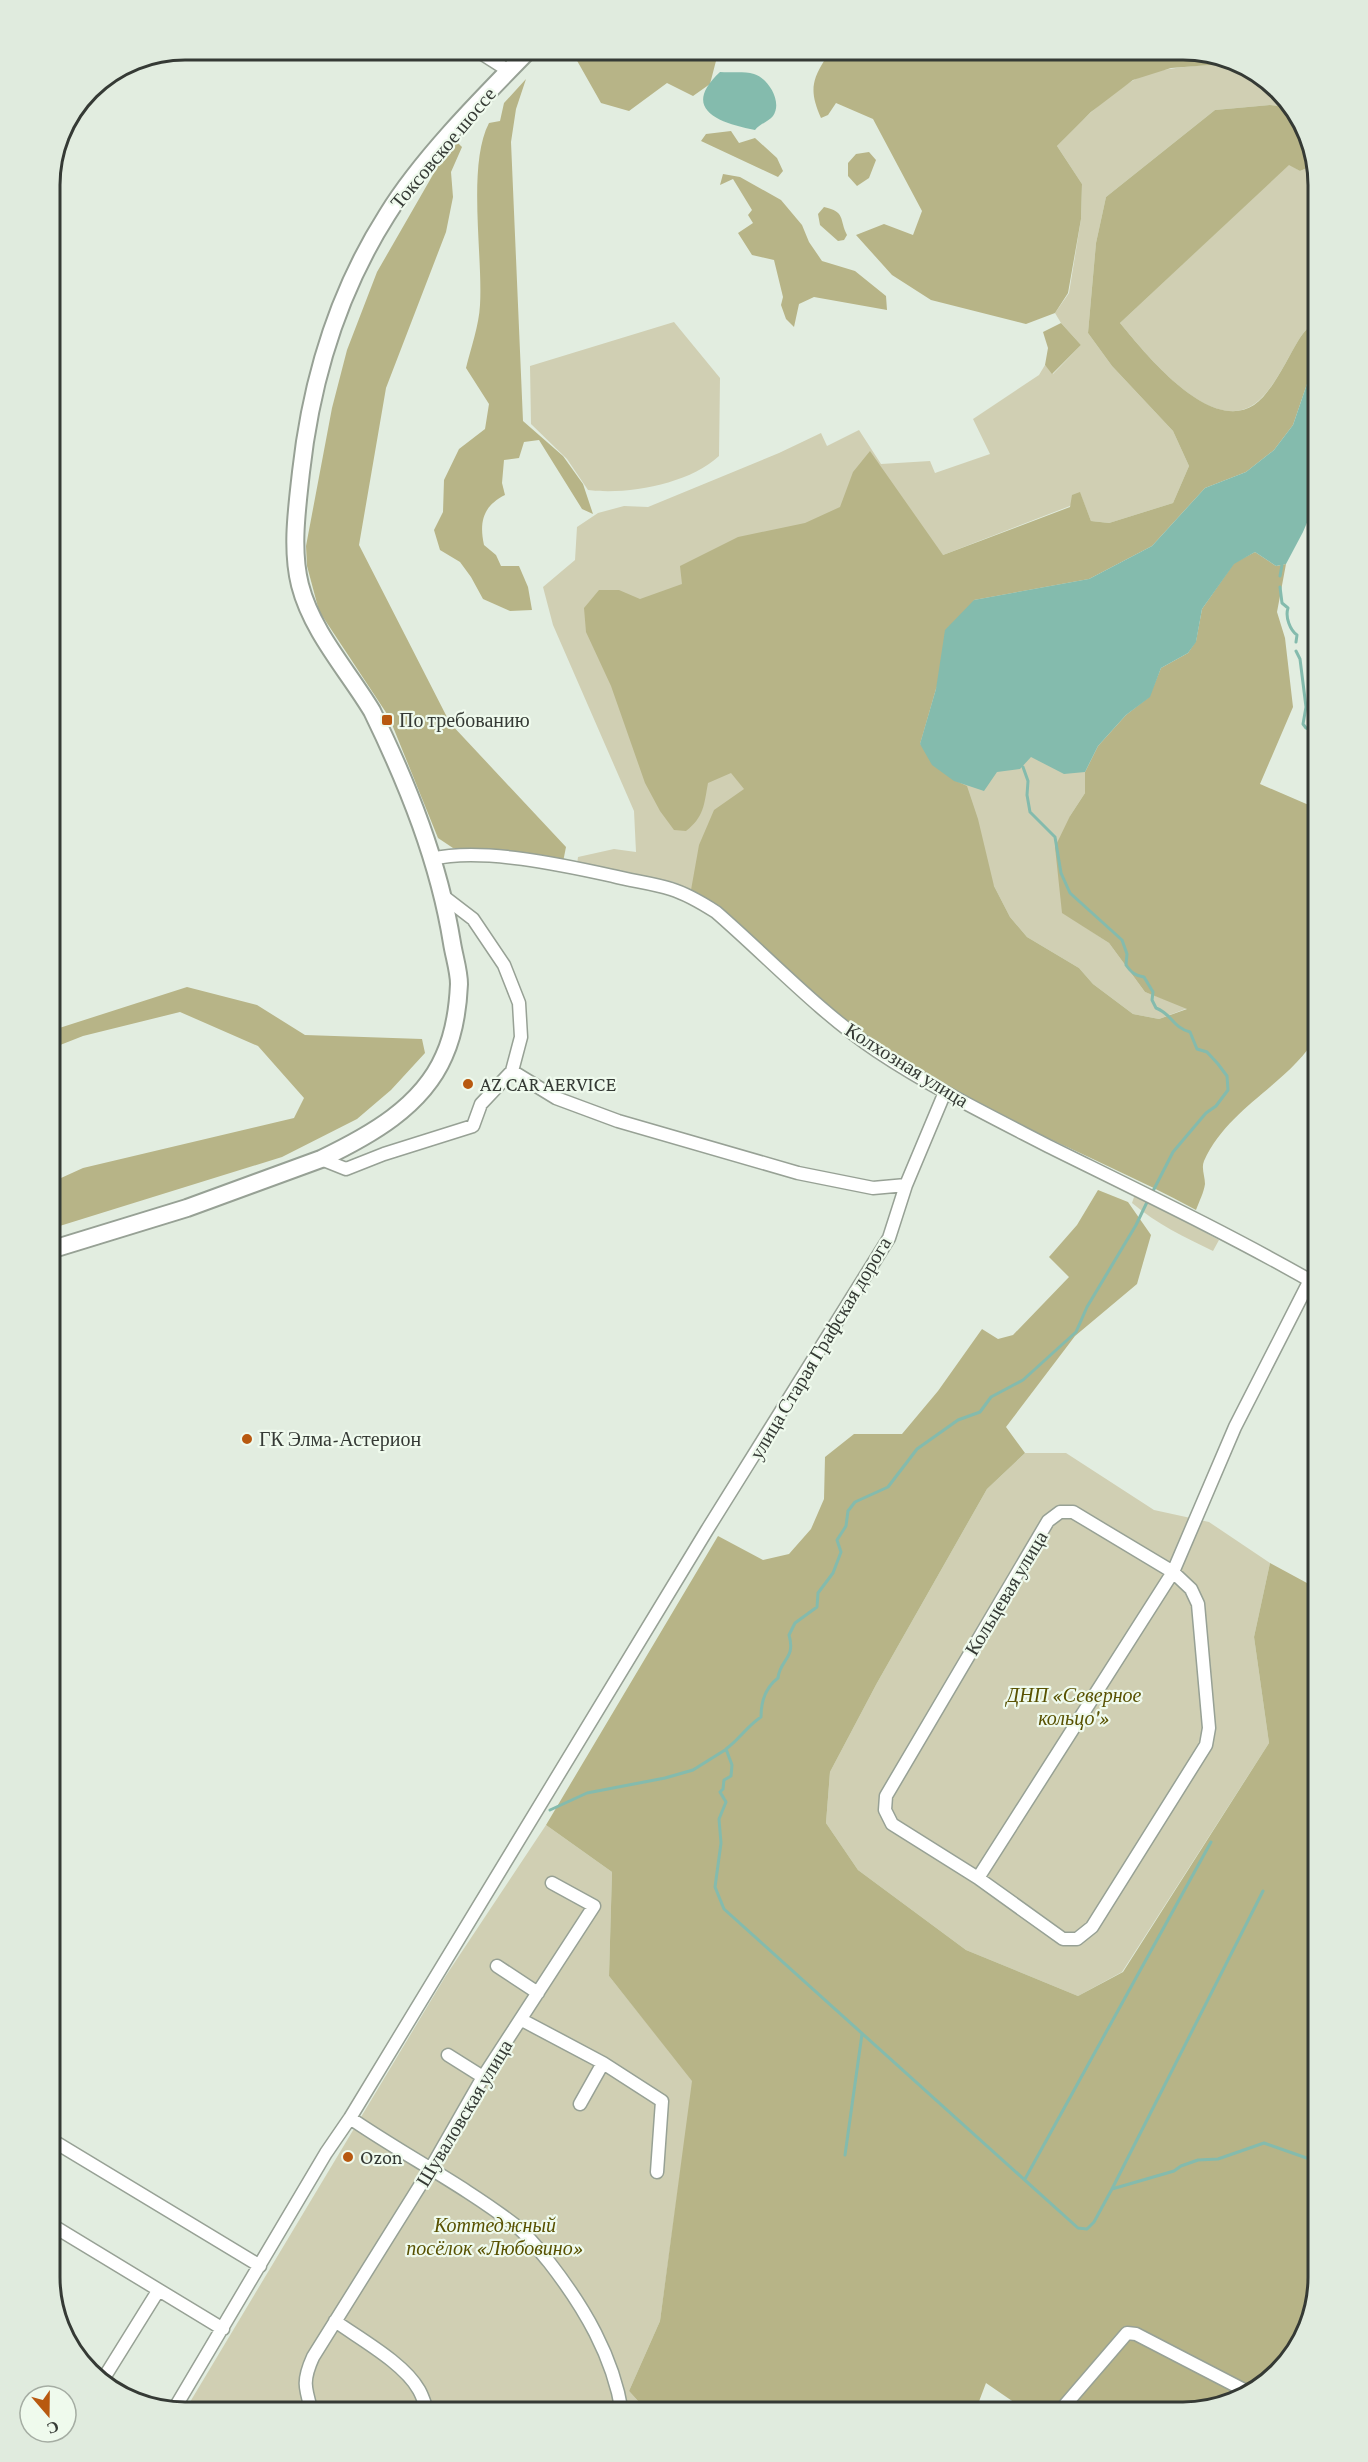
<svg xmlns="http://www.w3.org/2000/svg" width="1368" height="2462" viewBox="0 0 1368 2462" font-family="'Crimson Pro',serif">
  <rect width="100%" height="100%" fill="#e2ede0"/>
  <path fill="#d0cfb3" d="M1210,65L1234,66L1277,92L1296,117L1294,120L1290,119L1279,106L1270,105L1215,110L1106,197L1096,243L1088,333L1112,366L1173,431L1189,466L1173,503L1109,523L1091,521L1080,493L1070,506L943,555L974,600L1089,579L1085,793L1070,816L1062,912L1109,943L1145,992L1188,1008L1159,1019L1133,1014L1093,984L1079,968L1027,937L1010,917L994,886L908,783L936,689L945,631L729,916L713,902L674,882L577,864L578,857L614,849L636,852L634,811L553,625L543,587L575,560L577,527L598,513L624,506L648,507L779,453L821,433L827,446L859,430L881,464L930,461L935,473L990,454L973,419L1039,375L1045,365L1053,374L1081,345L1061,323L1055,313L1069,293L1081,219L1082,184L1057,146C1080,123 1103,98 1132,81C1154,68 1184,67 1210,65Z
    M1289,164L1300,171L1314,165L1318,185V316C1312,324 1303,332 1298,341C1287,359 1272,393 1253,405C1209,434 1145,353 1120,323Z
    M674,322L720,378L719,456C689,484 628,495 588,490L567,459L531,424L530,366Z
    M1135,1194L1219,1240L1213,1251C1184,1237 1157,1224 1132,1203Z
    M1025,1453H1066L1154,1510L1209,1522L1270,1563L1254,1637L1269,1743L1122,1972L1078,1996L966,1950L858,1870L826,1823L830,1772L877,1683L987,1489Z
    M546,1825L612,1872L609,1976L693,2081L660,2321L629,2391L648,2412H184L445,1977Z"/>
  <path fill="#b7b487" d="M571,50H725L717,57L710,84L693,96L667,83L629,111L601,103Z
    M821,50H1192L1265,77L1277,92L1234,66L1210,65L1171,68L1133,80L1091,112L1057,146L1082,184L1081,219L1068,293L1055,313L1026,324L931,300L892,275L856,235L884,224L913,235L922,211L873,119L836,103L828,115L821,118C811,95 810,83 824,61Z
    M526,79L516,109L511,142L523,421L563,456L583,484L593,514L582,509L539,440L524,442L519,458L504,460L502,483L505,495C483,506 479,522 484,545L496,555L501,566H519L528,587L532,610L510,611L483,599L471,577L460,562L440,550L434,530L443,512L444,480L459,449L485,429L489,404L466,368C471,348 479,325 480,305C483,256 467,165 489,123L500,121L504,103Z
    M1270,105L1279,106L1290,119L1294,120L1296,117L1308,133L1314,165L1300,171L1289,165L1120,323C1145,353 1209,434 1254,405C1272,393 1287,359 1298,341C1303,332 1312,324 1318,316V364L1307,384L1293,425L1274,450L1246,472L1205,488L1152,546L1089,579L974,600L936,689L920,744L954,780L967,786L978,819L994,886L1010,917L1027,937L1079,968L1093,984L1133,1014L1159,1019L1187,1009L1145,992L1109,943L1062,913L1055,847L1070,816L1085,793V772L1098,746L1126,715L1149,697L1161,668L1188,653L1196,641L1202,609L1234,563L1255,552L1276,566L1286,564L1277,612L1285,638L1293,707L1260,784L1318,809V1034C1290,1084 1229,1106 1204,1161C1201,1168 1205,1176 1205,1184C1204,1192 1199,1202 1196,1210C1092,1154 979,1114 881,1048C820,1006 770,950 713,902L691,890L699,845L714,810L744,789L731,773L708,783C704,805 704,817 686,831L674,830L660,811L645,783L611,686L586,632L584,608L599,590H619L640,599L682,584L680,566L738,537L805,523L840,507L853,472L870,451L943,555L1070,507L1072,495L1080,492L1091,521L1109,523L1173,503L1189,466L1173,431L1112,366L1088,333L1096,243L1106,197L1215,110Z
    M731,131L739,143L755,138L777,158L783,171L778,177L701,141L706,134Z
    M457,142L462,147L451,172L453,197L446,232L386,388L359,545L450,723L566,847L563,862L453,848L438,838L389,717L319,611L307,566L306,546L332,408L347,350L377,272L442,159Z
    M869,152L876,160L869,178L857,186L848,176V163L856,154Z
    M723,174L740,177L781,200L802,225L809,242L822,261L855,271L886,296L887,310L814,297L799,304L794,327L786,319L781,305L783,297L774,260L752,255L738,233L753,223L748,215L752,210L733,179L720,185Z
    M824,207C846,212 839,219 847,235L844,240L838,241L820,225L818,214Z
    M1061,323L1081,345L1052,374L1045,365L1048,348L1043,332Z
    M187,987L257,1005L305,1035L422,1039L425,1053L391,1090L357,1119L282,1157L50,1229V1183L83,1168L294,1118L304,1098L258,1046L180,1012L83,1036L50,1049V1031Z
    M1098,1190L1128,1202L1151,1235L1137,1284L1075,1336L1006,1427L1025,1453L987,1489L877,1683L830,1772L826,1823L858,1870L966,1950L1078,1996L1123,1972L1269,1743L1254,1637L1270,1563L1318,1589V2278L1296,2353L1235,2402L1183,2412H1028L986,2383L975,2412H648L629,2391L660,2321L692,2081L609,1976L612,1872L546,1825L718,1536L763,1560L789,1554L811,1529L824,1499L825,1457L854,1434H902L938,1391L982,1329L998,1339L1013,1335L1069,1277L1049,1257L1077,1225Z"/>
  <path fill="#84bbad" d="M720,72C731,73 744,71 754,74C768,78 783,102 773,116C769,121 760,124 755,130C719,123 680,109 720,72Z
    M1318,364V497L1303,532L1286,564L1276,566L1255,552L1234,564L1202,609L1196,642L1188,653L1161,668L1150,697L1126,715L1098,746L1085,772L1064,774L1031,757L1020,769L997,772L984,791L954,781L932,765L920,744L936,689L945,630L974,600L1089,579L1152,546L1205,488L1246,472L1274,450L1293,425L1307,384Z"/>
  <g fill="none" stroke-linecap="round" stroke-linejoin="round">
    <path stroke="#84bbad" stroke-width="3" d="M1280,576L1282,565
      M1280,587L1282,603L1288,608C1285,617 1290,630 1297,635L1296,642
      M1296,651L1300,659L1306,707L1303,724L1306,728L1318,734
      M1023,767L1028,781L1027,795L1030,812L1055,837L1061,873L1070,893L1122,940L1127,954L1126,965C1131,972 1135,976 1144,977L1153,992L1152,1000L1156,1008C1172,1014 1172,1027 1190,1032L1197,1049L1207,1052L1218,1064L1227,1076L1228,1090L1216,1106L1206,1113L1173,1152L1152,1193
      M1149,1198L1136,1225L1087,1307L1076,1332L1023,1380L991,1397L980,1412L958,1420L917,1449L888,1487L855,1502L848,1511L846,1526L837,1540L841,1552L833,1573L818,1593L817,1607L795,1623L789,1635C796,1659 780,1659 778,1678C766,1687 761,1702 761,1717C747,1726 739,1740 726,1749L732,1765L731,1776L724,1780L723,1789L720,1792L726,1802L719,1819L721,1843L715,1887L724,1909L1078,2228L1087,2229L1094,2222L1112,2189L1263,1891
      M550,1810L587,1793L665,1778L693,1770L725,1750
      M845,2155L862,2034
      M1025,2179L1211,1842
      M1112,2189L1174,2171L1181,2166L1198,2160L1218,2159L1264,2143L1318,2162"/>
    <g stroke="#97a195" stroke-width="15">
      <path id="minor" d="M476,50L509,71
        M432,859C481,847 563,865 613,876C632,881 652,883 671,889C687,894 702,903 716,912C769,958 819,1012 877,1051C931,1087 990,1116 1048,1146C1139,1191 1231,1235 1318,1285
        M512,1071L556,1098L618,1121L798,1173L873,1188L906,1185
        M321,1159L346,1169L384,1154L473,1126L481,1104L512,1071L521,1037L519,1003L504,965L473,919L443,896
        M1060,1512H1073L1173,1572L1191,1589L1198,1604L1209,1728L1206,1745L1092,1927L1077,1939H1063L978,1878L892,1824L885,1810L886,1796L1048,1521Z
        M978,1878L1173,1572L1235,1427L1310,1280
        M497,1966L538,1993
        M522,2020L603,2063L662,2101L657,2172
        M448,2055L483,2077
        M580,2104L603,2063
        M350,2118C404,2155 463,2185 515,2225C528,2235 538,2249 549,2262C584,2307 613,2356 622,2412
        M50,2139L260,2266
        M50,2224L223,2329
        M335,2321C360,2339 404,2363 419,2390C423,2397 425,2405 428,2412
        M102,2381L158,2291
        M173,2411L326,2153L350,2118L707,1530L889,1238L906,1185L945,1092
        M312,2412C305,2388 302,2381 313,2357L431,2168L483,2077L594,1906L552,1883
        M1059,2412L1127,2333L1136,2334L1248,2392"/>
    </g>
    <g stroke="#97a195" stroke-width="20">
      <path id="major" d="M50,1250L187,1208L321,1159C369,1136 422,1107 444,1056C454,1034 458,1007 459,984C459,971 454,956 452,943C439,862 408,785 372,711C348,671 312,632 300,585C291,549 297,509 301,472C311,382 338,292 387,215C422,158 482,98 529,50"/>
    </g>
    <use href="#minor" stroke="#fff" stroke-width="12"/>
    <use href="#major" stroke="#fff" stroke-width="16"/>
  </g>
  <g fill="#b85910" stroke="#effaed" stroke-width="2">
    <rect x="381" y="714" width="12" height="12" rx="3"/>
    <circle cx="468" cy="1084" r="6"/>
    <circle cx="247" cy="1439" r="6"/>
    <circle cx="348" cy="2157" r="6"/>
  </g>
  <g text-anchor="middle" stroke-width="4.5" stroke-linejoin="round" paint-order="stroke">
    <g font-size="20" fill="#353a35" stroke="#effaed">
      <text transform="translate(443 148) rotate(-50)" y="7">Токсовское шоссе</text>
      <text transform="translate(907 1065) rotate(32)" y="7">Колхозная улица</text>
      <text transform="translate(820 1348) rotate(-59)" y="7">улица Старая Графская дорога</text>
      <text transform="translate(1006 1593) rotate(-59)" y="7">Кольцевая улица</text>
      <text transform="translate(464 2113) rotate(-59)" y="7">Шуваловская улица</text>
    </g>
    <g font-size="20" fill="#353a35" stroke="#effaed" text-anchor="start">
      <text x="399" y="727">По требованию</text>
      <text x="480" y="1091">AZ CAR AERVICE</text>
      <text x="259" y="1446">ГК Элма-Астерион</text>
      <text x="360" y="2164">Ozon</text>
    </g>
    <g font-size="20" font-style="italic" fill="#585100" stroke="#effaed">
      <text x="1074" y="1702">ДНП «Северное<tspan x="1074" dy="23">кольцо'»</tspan></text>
      <text x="495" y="2232">Коттеджный<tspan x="495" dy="23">посёлок «Любовино»</tspan></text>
    </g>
  </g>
  <path d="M0 0H1368V2462H0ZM185 60H1183A125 125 0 0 1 1308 185V2277A125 125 0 0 1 1183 2402H185A125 125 0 0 1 60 2277V185A125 125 0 0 1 185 60Z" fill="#e0ebde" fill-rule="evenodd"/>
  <path fill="none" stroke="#353a35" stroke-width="3" d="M185 60H1183A125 125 0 0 1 1308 185V2277A125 125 0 0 1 1183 2402H185A125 125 0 0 1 60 2277V185A125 125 0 0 1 185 60Z"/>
  <g transform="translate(48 2414) rotate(160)"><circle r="28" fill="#effaed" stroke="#a5ada3" stroke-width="1.5"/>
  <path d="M0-4.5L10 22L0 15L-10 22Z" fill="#b85910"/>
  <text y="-9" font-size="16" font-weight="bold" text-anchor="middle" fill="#353a35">С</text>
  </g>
</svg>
